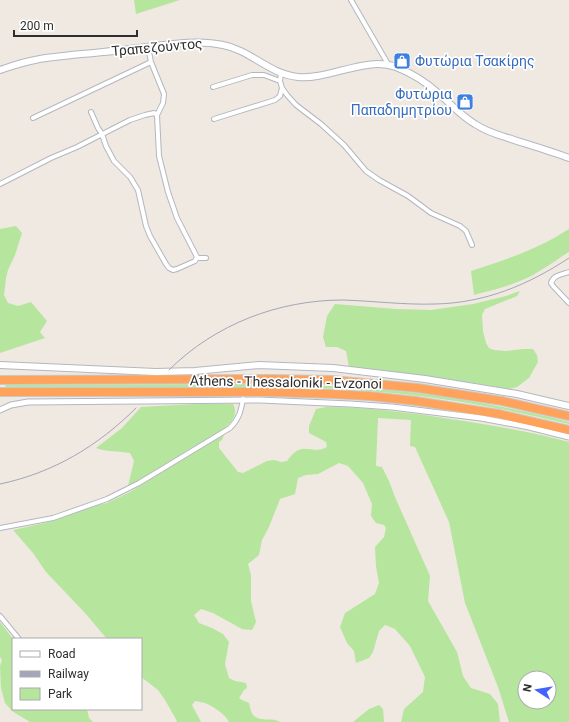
<svg xmlns="http://www.w3.org/2000/svg" width="569" height="722" viewBox="0 0 569 722" font-family="Roboto,sans-serif">
  <rect width="100%" height="100%" fill="#efe9e1"/>
  <path fill="#b6e59e" fill-rule="evenodd" d="M134,0H180L136,14Z
    M16,226L22,233L15,255L8,270L6,278L4,295L8,303L18,306L31,302L47,321L40,332L45,338L0,353V229Z
    M569,229V252L564,255C554,262 543,269 533,275C514,285 494,290 474,295L471,271C506,260 538,249 569,229Z
    M520,291L517,296L485,309L482,315L483,331L486,343L489,348L494,350L506,351L523,349H533L537,355L538,362L529,378L517,387L509,389L473,383L349,367L346,351L337,347H326L323,337L327,316L335,304L396,309L431,310L473,304L506,296Z
    M268,384C318,385 367,387 417,393C468,400 519,409 569,422V424C504,408 436,396 369,391C314,386 259,387 203,387C137,387 72,387 6,387H5L6,385Z
    M195,404H233C237,411 235,418 229,424C221,433 204,441 193,447C171,460 150,474 128,486L134,461L130,453C119,451 106,452 96,448L122,428L141,407Z
    M326,407C373,407 418,414 464,421C499,427 534,432 569,442V722H509L498,687L465,603L449,522L415,447L410,446L411,420L378,418L376,466L382,467L389,481L395,497L430,576L428,601L457,652L463,676L471,688L490,694L498,704L500,722H401L404,709L423,692L425,677L410,646L395,629L385,625L379,631L373,652L369,658L356,663L354,651L347,643L340,627L345,613L375,594L379,583L376,566L375,547L384,537L386,528L384,525L376,523L371,516L372,504L363,483L348,466L339,463L318,474L306,475L298,478L295,494L280,499L269,527L262,540L259,555L248,564L251,575V601L256,622L252,630L242,629L213,613L201,609L194,615L199,623L212,628L223,634L229,642L225,664L229,678L235,681L246,683L247,688L244,690L239,698L242,700L249,703C250,707 251,713 254,716C261,722 272,717 280,722H229C226,715 213,706 205,703C202,702 199,702 195,701L192,705L201,722H176L177,721L165,700L158,690L141,677V639H107L85,613L46,572L33,553L13,530L49,522L89,507L107,503L130,492L215,439L224,435L222,440L219,442V448L238,472L243,473L267,461L274,460L281,462L287,461C303,438 311,456 327,447L326,442L309,433V426L316,409ZM525,678H549V702H525Z
    M0,622L13,639V709H87L89,718L93,722H30L12,711L5,703L1,688L0,666L2,660L0,657Z
    M379,705L383,709L384,722H353L369,709Z"/>
  <g fill="none" stroke-linecap="round" stroke-linejoin="round">
    <g stroke="#b4b7c1" stroke-width="6">
      <path id="minor" d="M351,0L388,64
        M281,73L280,81L282,88L287,95L296,105L321,124L344,145L366,171L379,180L408,196L431,213L460,226L466,231L472,245
        M213,87L252,75H264L280,81
        M91,112L98,128L102,134L106,146L114,161L130,177L138,190L146,226L150,236L166,264L169,268L173,270L177,269L195,261L197,257L177,218L168,192L159,156L157,115L163,103L164,94L151,62L148,47
        M33,118L151,62
        M214,119L275,100L280,96L282,88
        M0,184L51,158L77,147L130,120L145,115L154,113L157,115
        M197,258H206
        M569,272C563,274 553,275 551,283L553,286L569,303
        M0,528L53,518L107,499L139,483L230,428C239,419 241,411 243,399
        M0,616L19,639"/>
    </g>
    <g stroke="#b4b7c1" stroke-width="7">
      <path id="tertiary" d="M0,410L11,405L28,402L260,400L350,404L392,407L481,418L529,427L569,437"/>
    </g>
    <g stroke="#b4b7c1" stroke-width="8">
      <path id="secondary" d="M0,70C12,66 23,62 35,60C47,57 59,57 71,55C94,53 116,51 138,48C165,45 196,39 223,45C250,50 269,74 298,77C329,80 366,56 396,67C411,73 426,82 438,93C450,103 461,116 475,124C484,130 495,134 505,137C526,144 548,150 569,158
        M0,365L156,372L195,371L259,365L333,368L425,379L517,394L569,406"/>
    </g>
    <g stroke="#c9c9c9" stroke-width="10">
      <path id="motorway" d="M0,380L268,379L332,380L418,388L502,401L569,416
        M0,392H268L331,394L369,396L416,401L499,414L569,430"/>
    </g>
    <use href="#minor" stroke="#fff" stroke-width="4"/>
    <use href="#tertiary" stroke="#fff" stroke-width="5"/>
    <use href="#secondary" stroke="#fff" stroke-width="6"/>
    <use href="#motorway" stroke="#ffa35c" stroke-width="8"/>
    <path stroke="#a3a6b8" stroke-width="1" d="M169,370C215,324 279,300 343,300C374,301 405,305 435,304C485,303 528,285 569,258
      M0,484C53,473 98,446 136,408"/>
  </g>
  <defs>
    <g id="shop-square" transform="scale(0.9)"><rect x="-9" y="-9" width="18" height="18" rx="4" fill="#3f7fe0" stroke="#fff"/><path d="M-5-2.5h2.3a2.7 3.5 0 0 1 5.4 0H5L5.5 6h-11ZM-1.5-2.5h3a1.5 2.3 0 0 0-3 0Z" fill="#fff"/></g>
  </defs>
  <g fill-rule="evenodd">
    <use href="#shop-square" x="402" y="61"/>
    <use href="#shop-square" x="465" y="102"/>
  </g>
  <g text-anchor="middle" stroke-width="3.5" stroke-linejoin="round" paint-order="stroke">
    <g font-size="14" fill="#2e2e2e" stroke="#fff">
      <text transform="translate(157 47) rotate(-5)" y="5">Τραπεζούντος</text>
      <text transform="translate(286 382) rotate(1)" y="5">Athens - Thessaloniki - Evzonoi</text>
    </g>
    <g font-size="14" fill="#366cbe" stroke="#fff" text-anchor="start">
      <text x="415" y="66">Φυτώρια Τσακίρης</text>
      <text x="452" y="99" text-anchor="end">Φυτώρια<tspan x="452" dy="16">Παπαδημητρίου</tspan></text>
    </g>
  </g>
  <rect x="12" y="638" width="130" height="72" fill="#ffffff" stroke="#ababab"/>
  <rect x="20" y="651" width="20" height="6" fill="#ffffff" stroke="#ababab"/>
  <text x="48" y="658" font-size="12" fill="#2e2e2e">Road</text>
  <rect x="20" y="671" width="20" height="6" fill="#a3a6b8" stroke="#ababab"/>
  <text x="48" y="678" font-size="12" fill="#2e2e2e">Railway</text>
  <rect x="20" y="688" width="20" height="12" fill="#b6e59e" stroke="#ababab"/>
  <text x="48" y="698" font-size="12" fill="#2e2e2e">Park</text>
  <g transform="translate(537 690) rotate(282)"><circle r="19" fill="#ffffff" stroke="#ababab"/>
  <path d="M0-3L7 15L0 10L-7 15Z" fill="#4264fb"/>
  <text y="-6" font-size="11" font-weight="bold" text-anchor="middle" fill="#2e2e2e">N</text>
  </g>
  <path d="M14 30v6h123v-6" fill="none" stroke="#2e2e2e" stroke-width="2"/>
  <text x="20" y="30" font-size="12" fill="#2e2e2e" stroke="#ffffff" stroke-width="3" paint-order="stroke">200 m</text>
</svg>
